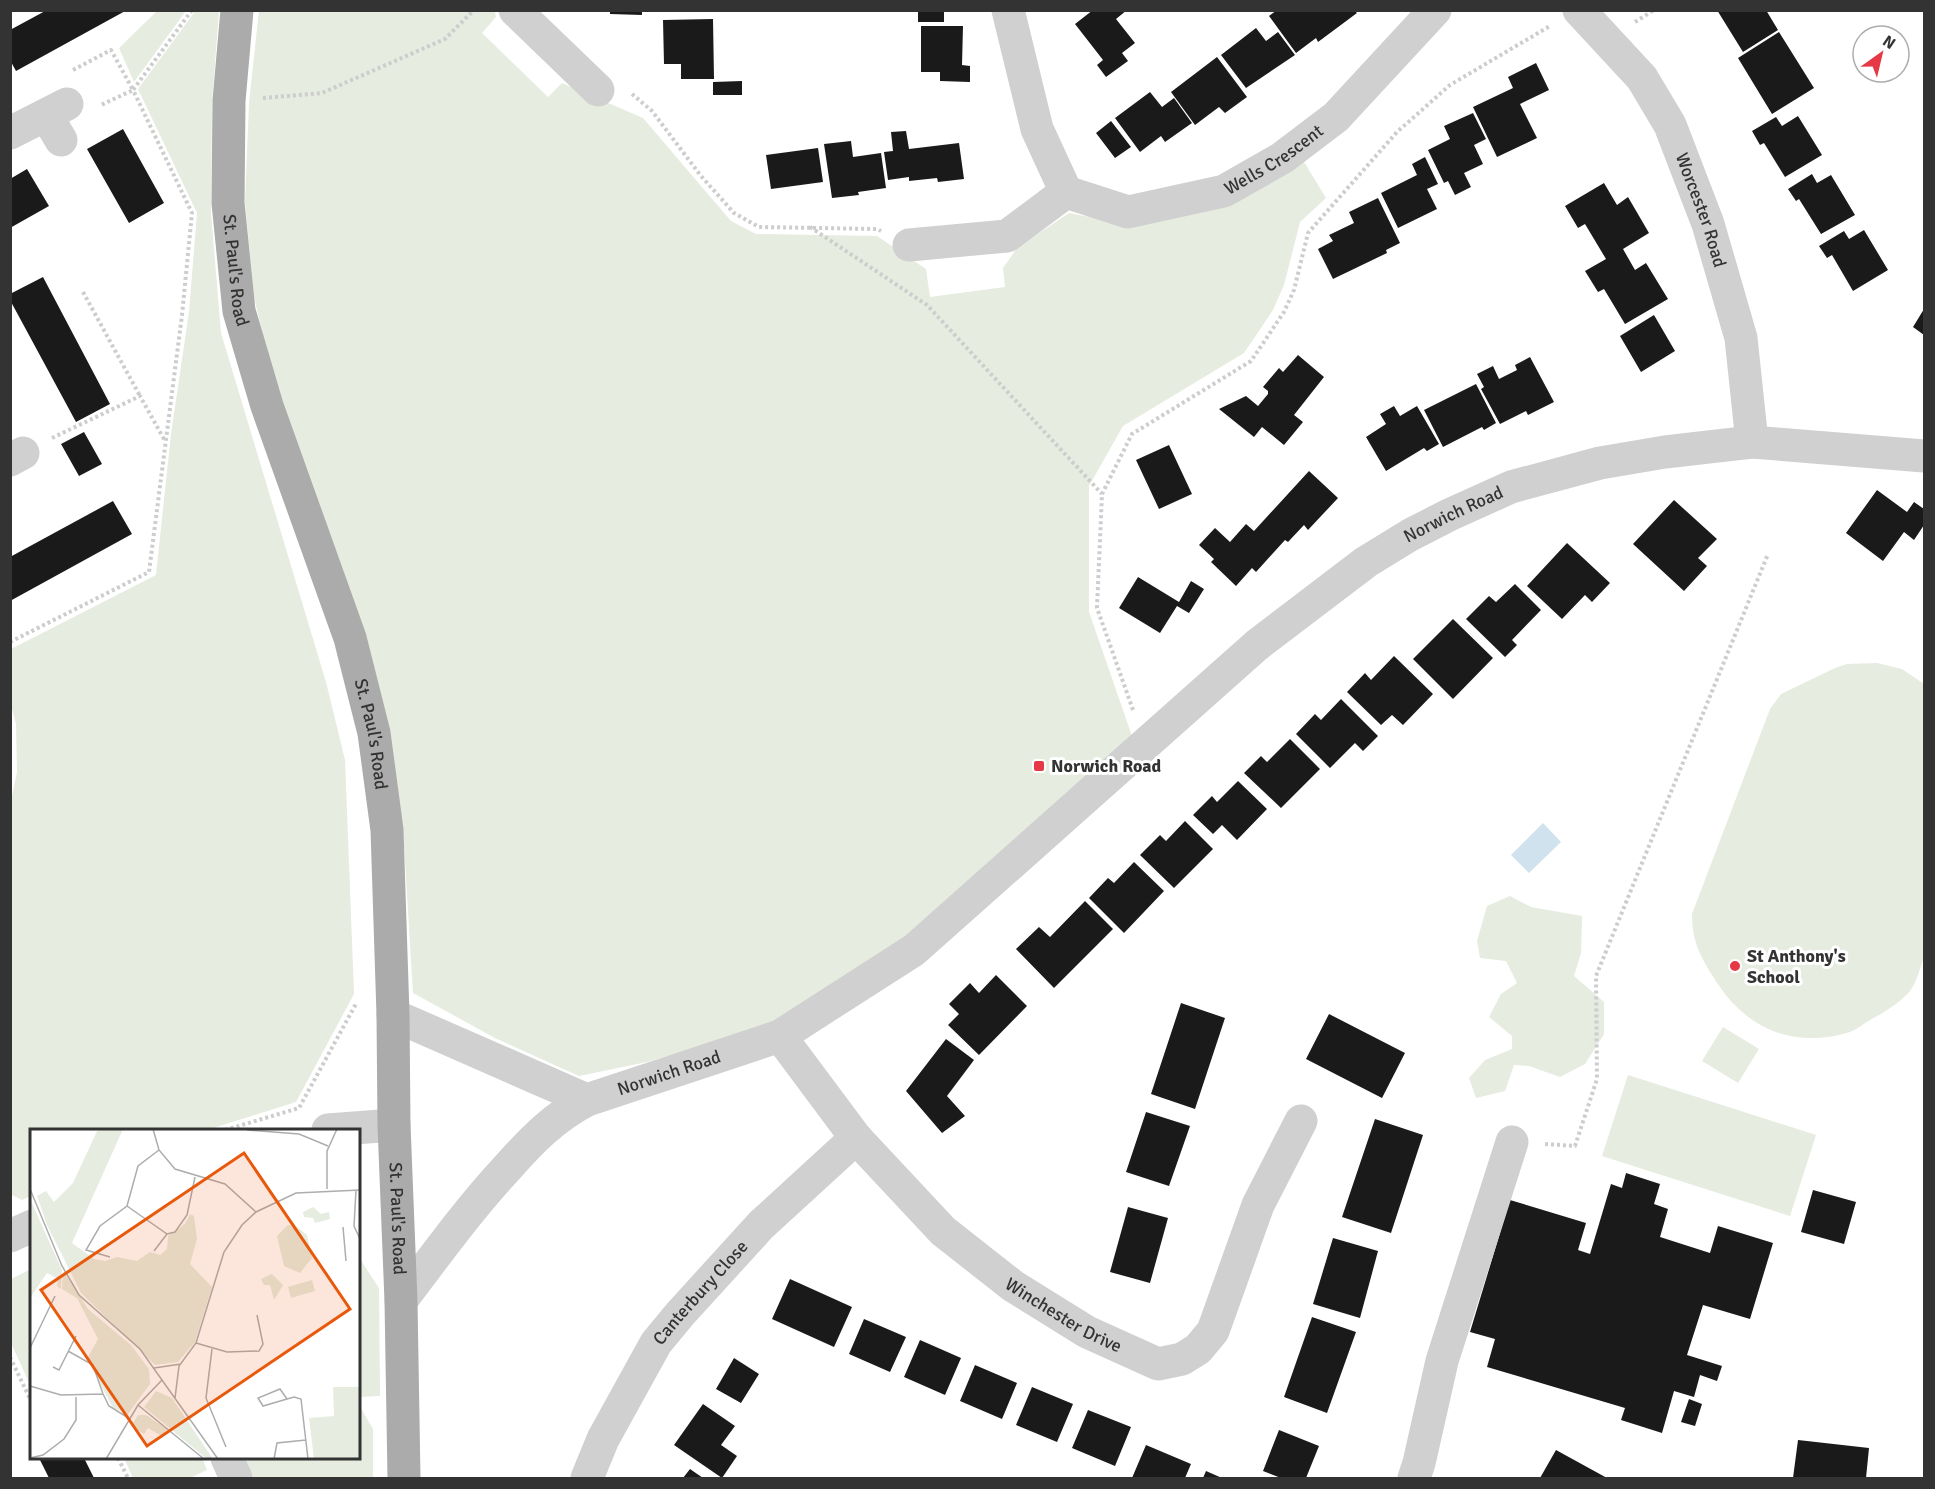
<svg xmlns="http://www.w3.org/2000/svg" width="1935" height="1489" viewBox="0 0 1935 1489" font-family="Signika,sans-serif">
  <rect width="100%" height="100%" fill="#fff"/>
  <path fill="#e6ecdf" d="M196,10L219,11L212,103L211,213L221,333L326,682L345,760L354,994L296,1102L207,1130H32L31,1196L22,1200L10,1194V806L17,772L16,724L11,705V649L156,575L171,434L189,312L197,213L138,89Z
    M259,10L495,11L496,17L482,33L548,97L562,83L643,118L731,221L756,234L877,236L926,269L930,297L1005,287L1003,268L1017,248L1069,213L1130,225L1230,206L1304,162L1326,198L1300,222L1284,285L1273,310L1244,353L1123,426L1089,486V612L1133,739L906,939L776,1023L647,1062L579,1076L495,1038L413,993L403,829L279,404L254,297L245,202L249,103Z
    M157,11H186L134,82L119,48Z
    M1877,663L1902,669L1924,684V957C1920,967 1917,982 1910,991C1900,1003 1883,1013 1870,1020C1863,1024 1857,1029 1850,1032C1793,1050 1744,1028 1714,978C1700,956 1692,941 1692,914L1770,709L1781,694L1835,668L1847,664Z
    M1510,896L1531,907L1582,916L1581,953L1574,976L1604,1002V1034L1585,1064L1560,1077L1529,1066L1514,1065L1505,1091L1476,1098L1469,1078L1485,1060L1512,1049V1036L1489,1017L1501,994L1517,983L1506,961L1480,958L1477,941L1487,906Z
    M1723,1027L1759,1049L1738,1083L1702,1061Z
    M1628,1075L1816,1135L1790,1216L1602,1156Z
    M358,1256L379,1288L380,1396L359,1397Z
    M31,1269V1387L11,1343V1279Z
    M359,1405L373,1429V1478H250L243,1458H358Z
    M124,1458H202L207,1470L190,1478H133Z"/>
  <path fill="#cfe2ee" d="M1543,823L1561,842L1529,873L1511,855Z"/>
  <path fill="#1a1a1a" d="M47,10H127L16,71L10,60V30Z
    M610,10H642V15L610,14Z
    M918,10H944V22H918Z
    M1093,10H1127L1116,19L1135,43L1122,53L1128,61L1106,77L1097,65L1103,60L1075,24Z
    M1277,10H1354L1357,13L1318,42L1316,38L1296,53L1269,16Z
    M1717,10H1766L1778,30L1743,52Z
    M713,19L714,79H681V64H664L663,20Z
    M921,26H963L962,65L970,66V82L940,81V72H921Z
    M1256,28L1266,41L1278,32L1295,55L1246,88L1221,55Z
    M1779,32L1814,88L1772,114L1738,58Z
    M1217,57L1247,97L1225,113L1219,107L1195,125L1171,92Z
    M1536,63L1549,90L1520,104L1537,138L1497,157L1473,107L1513,88L1508,77Z
    M742,81V95H713V82Z
    M1150,92L1162,107L1174,98L1192,123L1165,142L1161,136L1140,152L1115,118Z
    M1473,113L1486,139L1474,145L1483,164L1464,173L1471,187L1455,195L1448,181L1444,183L1428,150L1450,139L1444,126Z
    M1798,116L1822,155L1785,177L1764,143L1760,145L1752,131L1776,117L1782,126Z
    M1111,121L1131,147L1115,158L1096,133Z
    M123,129L164,203L129,223L87,149Z
    M906,131L909,149L959,143L964,179L938,182L937,178L909,181V177L888,180L884,152L893,151L891,132Z
    M851,141L853,157L881,153L886,188L858,192L859,195L832,198L824,144Z
    M818,148L823,182L771,189L766,155Z
    M1425,157L1438,184L1427,189L1437,209L1398,228L1381,193L1417,175L1412,164Z
    M27,169L49,206L10,228V179Z
    M1812,174L1817,183L1831,175L1855,215L1821,234L1799,199L1796,201L1788,189Z
    M1604,183L1617,205L1628,197L1649,233L1623,249L1635,270L1646,263L1668,299L1625,324L1604,289L1598,292L1585,271L1606,259L1585,224L1578,228L1565,206Z
    M1378,198L1400,243L1386,250L1387,253L1333,279L1318,249L1333,241L1329,235L1354,223L1349,212Z
    M1864,230L1888,270L1853,291L1832,255L1827,258L1819,246L1844,231L1849,239Z
    M43,277L110,404L76,422L10,300V294Z
    M1924,309V335L1913,327Z
    M1654,315L1675,351L1641,372L1620,336Z
    M1298,355L1324,377L1294,415L1303,422L1284,445L1262,427L1254,437L1219,409L1246,396L1258,406L1268,394V391L1263,387L1279,368L1283,372Z
    M1530,357L1554,402L1528,415L1526,411L1500,424L1481,389L1484,387L1477,374L1493,366L1499,379L1517,370L1515,365Z
    M1476,384L1496,423L1484,430L1482,427L1443,447L1424,410Z
    M1394,406L1400,416L1417,406L1439,444L1427,451L1424,448L1386,471L1366,437L1386,424L1380,414Z
    M84,432L102,464L79,476L61,444Z
    M1169,445L1192,494L1159,509L1136,460Z
    M1309,471L1338,498L1308,530L1304,525L1288,542L1285,540L1256,572L1252,568L1236,586L1211,562L1214,559L1199,545L1215,528L1230,542L1246,524L1254,531Z
    M1877,490L1907,512L1914,502L1924,509V525L1914,540L1904,532L1883,561L1846,533Z
    M1674,500L1717,539L1698,558L1707,566L1684,591L1633,544Z
    M113,501L132,534L10,601V557Z
    M1567,543L1610,583L1592,602L1585,595L1562,619L1527,586Z
    M1138,577L1179,602L1191,581L1204,589L1189,613L1177,606L1160,633L1119,608Z
    M1515,584L1541,610L1512,640L1517,645L1505,657L1466,619L1489,596L1496,602Z
    M1453,619L1493,658L1453,699L1413,659Z
    M1394,656L1433,694L1403,725L1392,715L1381,725L1347,692L1365,673L1371,680Z
    M1341,699L1378,736L1363,751L1355,743L1330,768L1296,734L1315,714L1321,720Z
    M1290,739L1320,769L1281,808L1244,773L1261,756L1267,762Z
    M1238,781L1267,809L1237,840L1222,825L1213,834L1193,815L1212,796L1217,802Z
    M1185,821L1213,849L1174,888L1140,855L1160,835L1166,841Z
    M1134,862L1164,891L1124,933L1089,898L1108,878L1114,883Z
    M1085,901L1113,929L1054,988L1016,949L1039,927L1050,937Z
    M996,975L1027,1006L979,1055L948,1025L959,1014L949,1004L970,983L979,993Z
    M1181,1003L1225,1018L1195,1109L1151,1094Z
    M1329,1014L1405,1053L1382,1098L1306,1059Z
    M946,1039L974,1060L947,1096L965,1116L942,1133L906,1091Z
    M1146,1112L1190,1126L1169,1186L1126,1172Z
    M1375,1119L1423,1135L1391,1233L1342,1217Z
    M1626,1173L1660,1184L1654,1204L1668,1209L1660,1237L1710,1253L1718,1226L1773,1243L1750,1319L1703,1305L1687,1355L1722,1366L1717,1381L1700,1375L1694,1397L1674,1391L1662,1433L1621,1420L1625,1408L1487,1367L1495,1339L1470,1332L1510,1200L1586,1223L1578,1250L1590,1254L1611,1184L1622,1188Z
    M1813,1190L1856,1202L1844,1244L1801,1232Z
    M1128,1207L1168,1218L1150,1283L1110,1272Z
    M1333,1238L1378,1251L1360,1318L1313,1304Z
    M790,1279L852,1307L834,1347L772,1319Z
    M1312,1317L1356,1332L1327,1413L1284,1397Z
    M864,1319L906,1337L890,1372L849,1354Z
    M920,1340L961,1358L945,1395L904,1377Z
    M734,1358L759,1374L741,1403L716,1389Z
    M975,1365L1017,1383L1002,1419L960,1401Z
    M1032,1387L1073,1404L1057,1442L1016,1425Z
    M1689,1399L1702,1404L1695,1426L1681,1422Z
    M703,1404L735,1426L721,1445L737,1456L722,1478L674,1445Z
    M1088,1410L1131,1427L1115,1466L1072,1448Z
    M1279,1430L1319,1446L1306,1478H1281L1263,1471Z
    M1798,1440L1869,1448L1866,1478H1793Z
    M1146,1445L1191,1464L1185,1478H1132Z
    M1556,1450L1607,1478H1540Z
    M39,1458H84L94,1478H49Z
    M690,1469L703,1478H683Z
    M1206,1471L1222,1478H1203Z"/>
  <g fill="none" stroke-linecap="round" stroke-linejoin="round">
    <path stroke="#cdcdcd" stroke-width="4" stroke-dasharray="3 3" stroke-linecap="butt" d="M1635,22L1654,10
      M73,70L111,50L133,90L101,105
      M632,94L652,111L701,176L734,213L759,227L877,229L881,231
      M263,98L322,93L445,39L474,10
      M810,227L927,305L1102,494
      M83,292L140,396
      M52,438L140,396L165,441
      M10,642L149,572L182,315L192,213L133,90L192,10
      M1133,710L1097,608L1102,494L1132,434L1251,361L1284,312L1294,290L1308,233L1397,132L1450,85L1550,26
      M225,1130L299,1108L357,1002
      M1545,1144L1575,1146L1597,1079L1596,976L1768,554
      M10,1357L32,1403
      M118,1458L128,1478"/>
    <g stroke="#d0d0d0" stroke-width="33">
      <path d="M515,10L598,90"/>
      <path id="s1" d="M1008,10L1037,129L1066,192L1128,212L1224,191L1282,158L1336,117L1435,10"/>
      <path id="s2" d="M1579,10L1642,78L1670,125L1708,224L1741,338L1752,442"/>
      <path d="M46,115L61,140"/>
      <path d="M10,133L67,104"/>
      <path d="M909,245L1007,236L1066,192"/>
      <path d="M10,460L23,453"/>
      <path d="M393,1015L587,1100"/>
      <path id="s3" d="M780,1036L856,1138L943,1231L1013,1286L1087,1332L1158,1364L1182,1359L1198,1349L1213,1331L1258,1205L1301,1121"/>
      <path d="M328,1130L394,1125"/>
      <path d="M10,1236L32,1226"/>
      <path id="s4" d="M401,1301C435,1256 468,1210 507,1168C531,1141 554,1117 587,1100L780,1036L914,950L1257,645L1366,562L1410,535L1449,515L1511,487L1600,463L1665,452L1752,442L1924,456"/>
      <path d="M227,1458L236,1478"/>
      <path id="s5" d="M587,1478L603,1439L656,1343L680,1314L761,1225L856,1138"/>
      <path d="M1414,1478L1419,1463L1442,1361L1512,1142"/>
    </g>
    <path stroke="#ababab" stroke-width="33" id="s6" d="M237,10L229,101L228,203L239,311L267,406L350,638L374,733L387,830L393,1015L394,1125L401,1301L404,1478"/>
  </g>
  <g fill="#e63946" stroke="#fff" stroke-width="2">
    <rect x="1033" y="760" width="12" height="12" rx="3"/>
    <circle cx="1735" cy="966" r="6"/>
  </g>
  <g text-anchor="middle" stroke-width="6" stroke-linejoin="round" paint-order="stroke">
    <g font-size="18" fill="#333" stroke="#fff">
      <text dy="6" stroke="none"><textPath href="#s1" startOffset="414">Wells Crescent</textPath></text>
      <text dy="6" stroke="none"><textPath href="#s2" startOffset="238">Worcester Road</textPath></text>
      <text dy="6" stroke="none"><textPath href="#s6" startOffset="261">St. Paul's Road</textPath></text>
      <text dy="6" stroke="none"><textPath href="#s4" startOffset="1334">Norwich Road</textPath></text>
      <text dy="6" stroke="none"><textPath href="#s6" startOffset="746">St. Paul's Road</textPath></text>
      <text dy="6" stroke="none"><textPath href="#s4" startOffset="362">Norwich Road</textPath></text>
      <text dy="6" stroke="none"><textPath href="#s6" startOffset="1232">St. Paul's Road</textPath></text>
      <text dy="6" stroke="none"><textPath href="#s5" startOffset="219">Canterbury Close</textPath></text>
      <text dy="6" stroke="none"><textPath href="#s3" startOffset="402">Winchester Drive</textPath></text>
    </g>
    <g font-size="18" font-weight="bold" fill="#333" stroke="#fff" text-anchor="start">
      <text x="1051" y="772">Norwich Road</text>
      <text x="1747" y="962">St Anthony's<tspan x="1747" dy="21">School</tspan></text>
    </g>
  </g>
  <g transform="translate(30 1129)">
    <rect width="330" height="330" fill="#fff"/>
    <path d="M68,0H93L42,114L64,130L75,132L87,128L107,132L120,123L130,126L137,120L138,107L155,95L160,85L164,87L167,110L160,135L182,158L165,213L148,233L125,236L51,164L17,96L7,67L16,62L24,73L43,54ZM0,70L32,141L31,160L27,157L28,150L17,144L0,169ZM283,78L291,85L299,83L300,90L285,94L283,89L274,88L273,83ZM258,96L266,97L277,106L282,129L270,144L254,137L247,107ZM33,142L58,180L101,216L119,240L120,255L98,285L83,279L57,230L68,210L47,169L32,160ZM242,145L253,156L244,171L240,156H234L231,150ZM282,151L285,162L261,169L258,158ZM303,258H330V330H284L279,289L304,287ZM126,262L142,269L183,330H177L114,278ZM108,286H116L137,300L133,308L118,299L114,305L101,297Z" fill="#e6ecdf"/>
    <path fill="none" stroke="#adadad" stroke-width="1.5" d="M123,0L129,21L145,40L195,55L226,83M217,1L269,5L298,17M0,60L32,137L49,166L110,220L188,330M297,60V22L307,0M326,61L324,97L330,110M97,77L137,105L145,103L157,86L165,48M313,98L316,132M124,122L137,105M80,128L56,121L70,97L97,77L108,37L129,21M166,214L197,223L229,222L233,215L227,186M0,219L25,167M182,220L176,269L196,318M38,222L63,236L73,265M23,238L29,241L46,207M124,239L151,235M0,257L31,266L73,265L79,277L100,290M145,269L149,237L166,214L194,123L212,96L226,83L266,64L330,61M257,270L250,260L228,269L233,277L257,270L264,268L271,270L278,330M108,276L174,330M0,329L13,326L34,310L46,291V268M76,330L108,276L132,251M244,330L247,314L276,311"/>
    <path fill="#e8590c" fill-opacity="0.15" stroke="#e8590c" stroke-width="3" d="M214,24L320,180L117,317L11,161Z"/>
    <rect width="330" height="330" fill="none" stroke="#333" stroke-width="3"/>
  </g>
  <rect width="1935" height="1489" fill="none" stroke="#333333" stroke-width="24"/>
  <g transform="translate(1881 54) rotate(34)"><circle r="28" fill="#ffffff" stroke="#adadad" stroke-width="1.5"/>
  <path d="M0-4.5L10 22L0 15L-10 22Z" fill="#e63946"/>
  <text y="-9" font-size="16" font-weight="bold" text-anchor="middle" fill="#333333">N</text>
  </g>
</svg>
